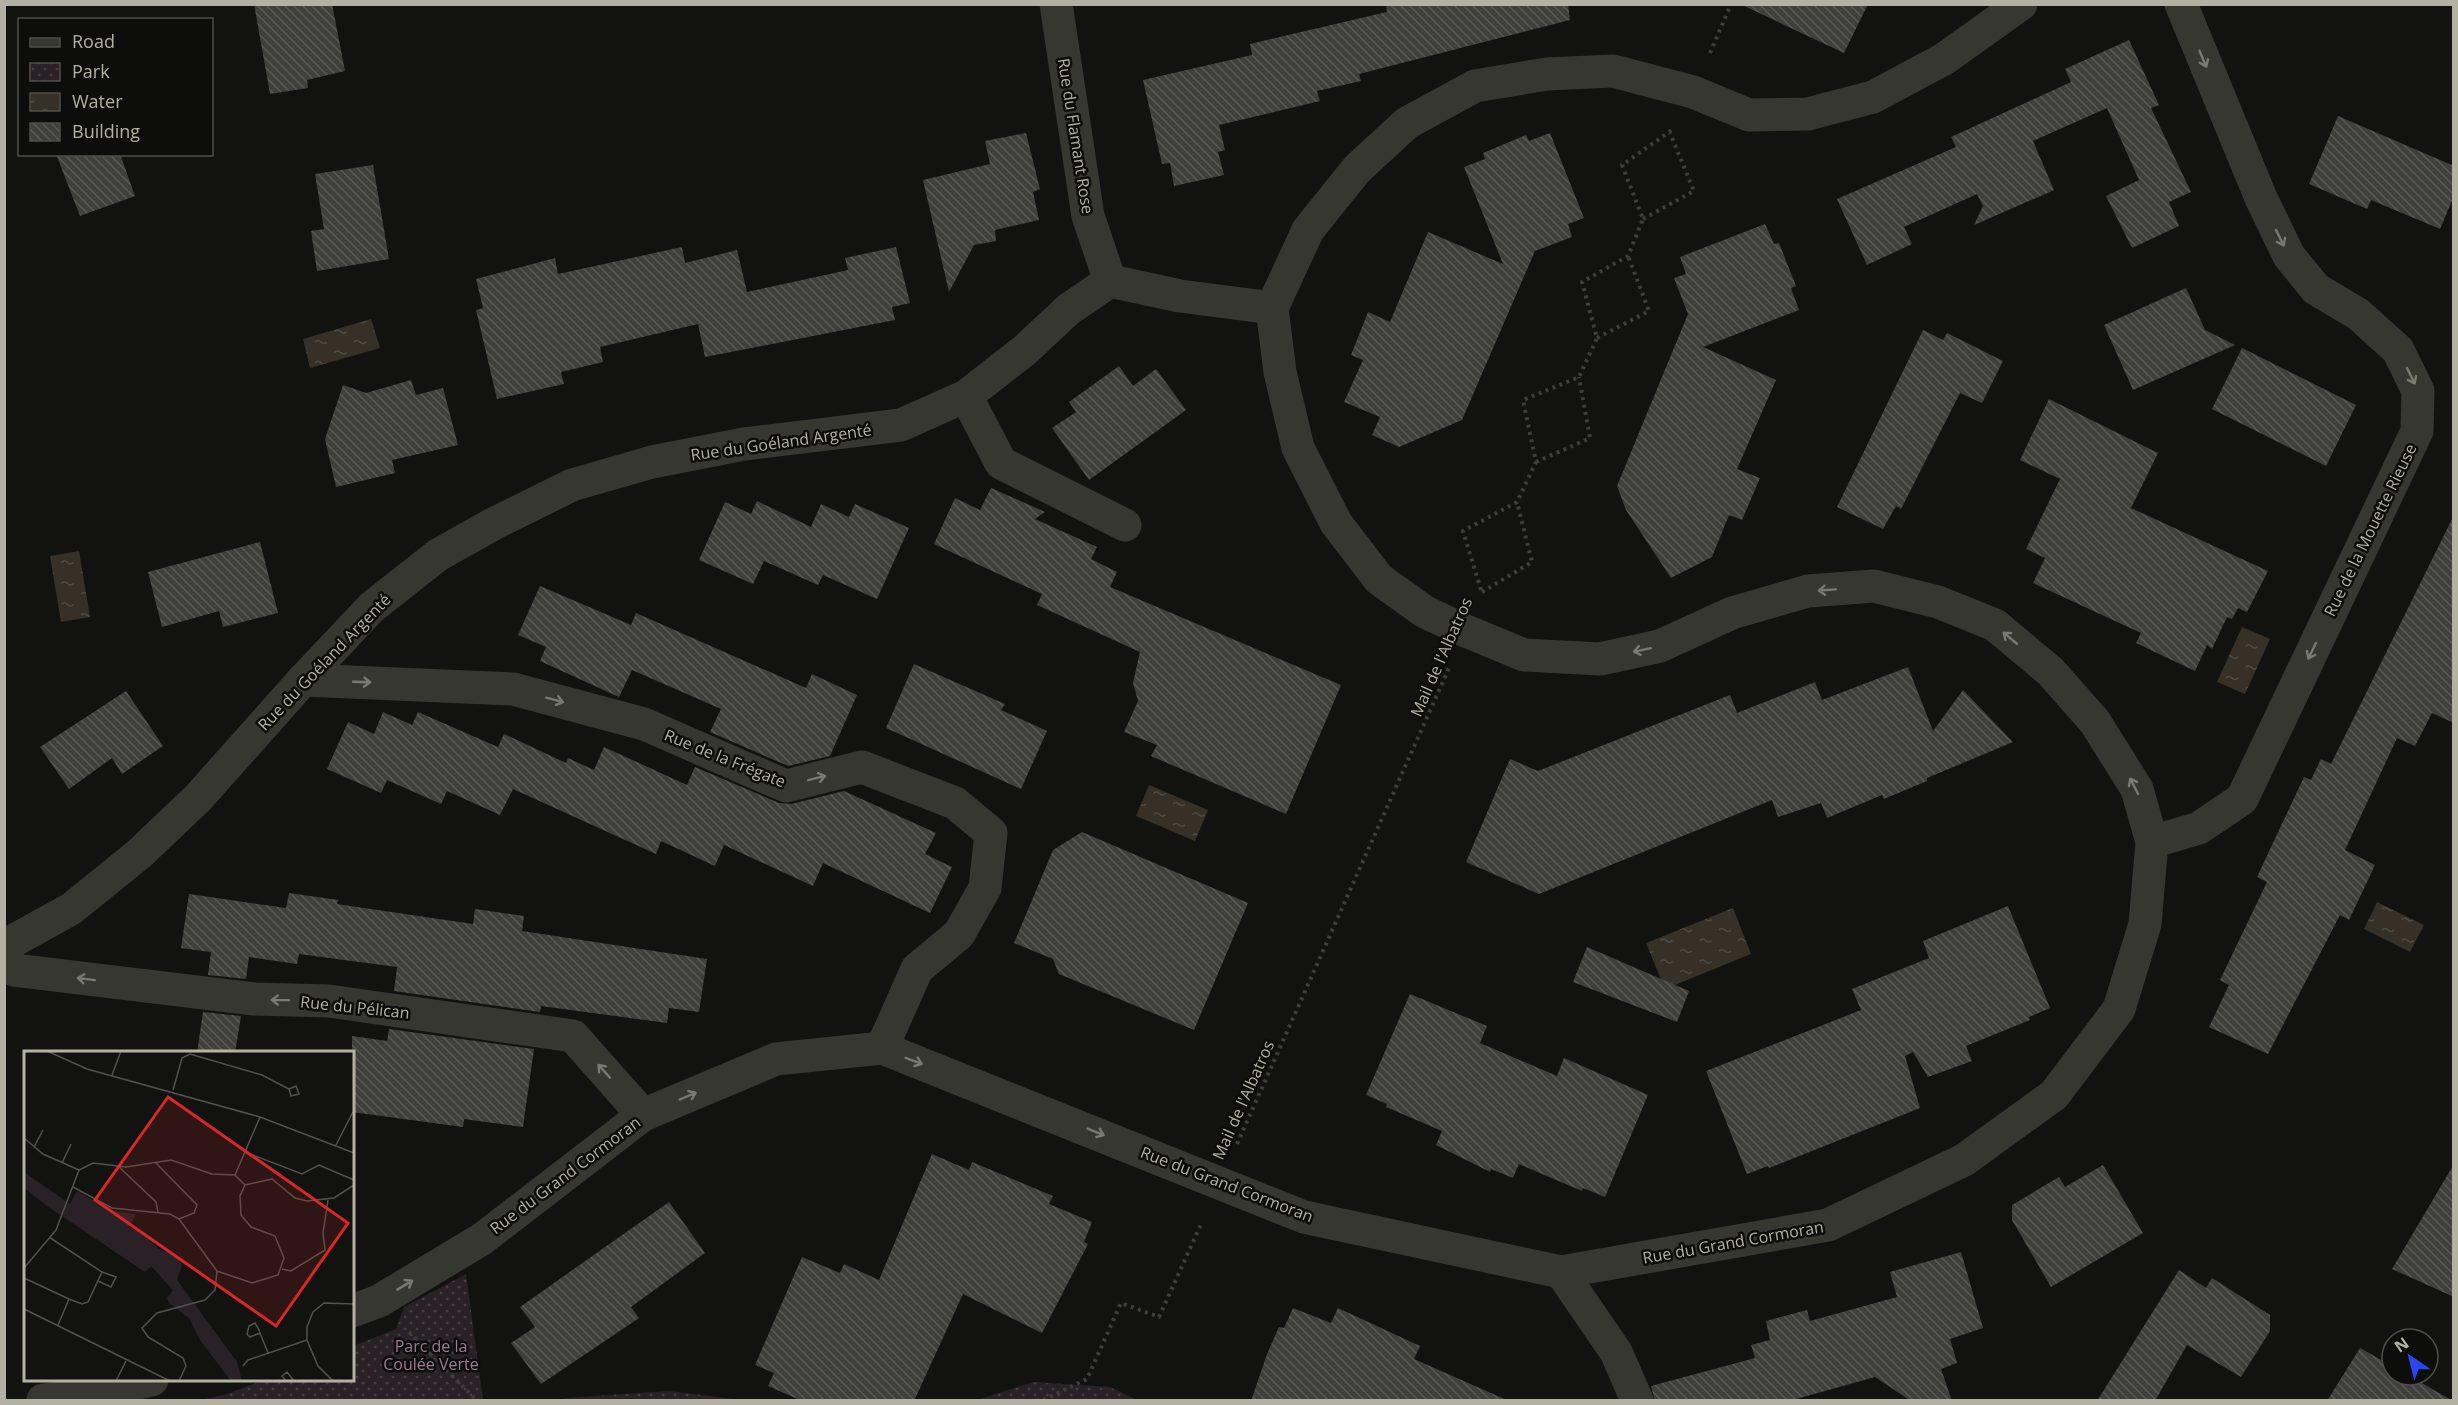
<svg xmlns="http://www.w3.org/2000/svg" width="2458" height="1405" font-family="'Open Sans',sans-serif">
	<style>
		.park { fill: url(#park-dots) }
		.water { fill: url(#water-ripples) }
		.building { fill: url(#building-back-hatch) }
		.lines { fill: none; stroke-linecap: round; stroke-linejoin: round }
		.path { stroke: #3e3e38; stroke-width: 4; stroke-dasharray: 3 4.5; stroke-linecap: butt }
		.minor { stroke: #373732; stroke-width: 33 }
		.oneway { stroke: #7b7a70 }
		.labels { text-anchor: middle; stroke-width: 5; stroke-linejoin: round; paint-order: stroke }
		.street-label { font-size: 16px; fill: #b3b1a2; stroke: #0d0d0c }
		.park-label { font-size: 16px; fill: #9e7995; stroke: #0d0d0c }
		.inset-road { fill: none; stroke: #52524b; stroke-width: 1.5 }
		.view { fill: #d62828; fill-opacity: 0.15; stroke: #d62828; stroke-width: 3 }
		.inset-edge { fill: none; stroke: #b3b1a2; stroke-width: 3 }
	</style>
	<defs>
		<pattern id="park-dots" width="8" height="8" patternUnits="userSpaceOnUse" patternTransform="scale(1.5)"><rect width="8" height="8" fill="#2a2127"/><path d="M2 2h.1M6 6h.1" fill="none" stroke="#463f43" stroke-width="1.8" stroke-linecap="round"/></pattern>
		<pattern id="water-ripples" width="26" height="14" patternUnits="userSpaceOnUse" patternTransform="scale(1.5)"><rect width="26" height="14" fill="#363027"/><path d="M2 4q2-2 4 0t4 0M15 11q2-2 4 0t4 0" fill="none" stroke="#514c43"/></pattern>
		<pattern id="building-back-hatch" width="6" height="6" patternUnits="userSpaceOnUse" patternTransform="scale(1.5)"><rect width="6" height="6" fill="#3f3f3b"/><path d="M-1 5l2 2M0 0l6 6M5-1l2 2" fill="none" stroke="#585854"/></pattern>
	</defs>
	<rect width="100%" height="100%" fill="#121211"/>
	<!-- park -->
	<g class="park">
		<polygon points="466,1274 483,1400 199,1400 224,1395 265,1380 352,1380 353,1346 396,1329 404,1307"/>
		<polygon points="1033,1382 1110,1387 1137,1400 977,1400"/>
		<polygon points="669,1391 742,1400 560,1400 566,1398"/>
	</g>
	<!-- water -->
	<g class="water">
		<polygon points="371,319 380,348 310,368 303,339"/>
		<polygon points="79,551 90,617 61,622 50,556"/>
		<polygon points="2242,627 2270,639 2245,694 2217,682"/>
		<polygon points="1149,785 1208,810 1195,841 1136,816"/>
		<polygon points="2377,902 2424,925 2410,952 2364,929"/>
		<polygon points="1733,908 1751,954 1665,989 1646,943"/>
	</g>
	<!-- building -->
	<g class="building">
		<polygon points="254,4 332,4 345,71 307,80 308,88 270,94"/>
		<polygon points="1386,4 1568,4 1570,20 1359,74 1361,81 1317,91 1320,101 1219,125 1225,150 1218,152 1224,175 1174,186 1170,163 1162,164 1143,80 1252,55 1250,44 1387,12"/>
		<polygon points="1740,4 1868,4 1844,53"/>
		<polygon points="2129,40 2159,105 2151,108 2191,192 2169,202 2179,226 2132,248 2106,196 2139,180 2107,108 2033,141 2054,190 1974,225 1983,206 1977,194 1904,227 1912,244 1867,265 1837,199 1956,147 1951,137 2071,82 2065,69"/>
		<polygon points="2338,116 2454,166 2454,196 2440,229 2371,200 2367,209 2309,184"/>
		<polygon points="1026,133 1040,189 1033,192 1039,220 995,230 996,241 974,245 949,292 923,180 990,164 985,141"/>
		<polygon points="1550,133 1584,218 1568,224 1572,237 1535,251 1462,420 1399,447 1372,435 1380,417 1344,402 1363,360 1351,355 1368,312 1390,322 1428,232 1503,264 1464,167 1485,159 1483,153 1526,135 1529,141"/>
		<polygon points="56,154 120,154 135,196 80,216"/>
		<polygon points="373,165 389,259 317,271 311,231 324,229 315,174"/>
		<polygon points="1765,224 1774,244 1779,243 1796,286 1791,288 1799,310 1703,347 1776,380 1737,469 1760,478 1742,520 1729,515 1712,557 1671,578 1626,510 1617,486 1688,314 1674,278 1686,274 1680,257"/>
		<polygon points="682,247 685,263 737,250 747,292 848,270 845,258 896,247 910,303 892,307 895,320 705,357 698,324 600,347 603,362 561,372 564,384 497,399 476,310 483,308 476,279 555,258 558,274"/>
		<polygon points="2186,288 2205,330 2235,345 2133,390 2104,325"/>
		<polygon points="1923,330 1943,340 1947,333 2003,361 1982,403 1960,393 1901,509 1896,506 1883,529 1837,507"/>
		<polygon points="2242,348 2356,405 2326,466 2212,409"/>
		<polygon points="1119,366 1133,386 1156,369 1186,410 1089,480 1052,428 1076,412 1069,402"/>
		<polygon points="411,380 416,395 443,388 458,445 392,460 395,473 336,487 325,439 343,385 366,393"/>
		<polygon points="2049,399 2158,453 2131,508 2268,571 2247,612 2238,608 2232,619 2227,617 2212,649 2207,645 2195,671 2136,643 2141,633 2033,583 2045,558 2026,549 2060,479 2020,460"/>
		<polygon points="991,488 1045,512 1035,519 1097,547 1091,559 1117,572 1110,587 1341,685 1286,814 1151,756 1157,745 1124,732 1138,701 1133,683 1140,652 1037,605 1042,594 934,544 955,498 980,510"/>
		<polygon points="757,501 811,527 821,504 849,517 855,504 909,528 877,599 823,575 818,585 764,561 753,584 699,560 725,502 751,514"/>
		<polygon points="2454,515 2454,723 2432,713 2415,746 2397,738 2345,850 2375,865 2349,920 2340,915 2268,1054 2209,1027 2229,985 2220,980 2267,882 2257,877 2304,777 2311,780 2321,759 2331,764"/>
		<polygon points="260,542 278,613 223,627 219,611 162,627 148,572"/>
		<polygon points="540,586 631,625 636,613 806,688 812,674 857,695 830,756 788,766 710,732 721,709 632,670 619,697 540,661 546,647 518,635"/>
		<polygon points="914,664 1005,704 1001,710 1047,731 1021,789 886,728"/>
		<polygon points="1908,667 1933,731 1963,690 2013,742 1927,778 1927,781 1884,799 1882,795 1827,818 1821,803 1778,817 1772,800 1539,894 1466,862 1510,759 1538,771 1730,695 1737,713 1815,682 1822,700"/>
		<polygon points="126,691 163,746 122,774 112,758 69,789 40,747"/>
		<polygon points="383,712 412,725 418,712 498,747 504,734 566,763 568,758 594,770 604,747 687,785 695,767 779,803 791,804 844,791 936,833 925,854 952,867 930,913 823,863 813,886 724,845 715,866 661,841 656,854 513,789 500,815 447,791 441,804 387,780 381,793 327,769 348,722 374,734"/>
		<polygon points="1082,832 1248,903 1194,1030 1059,974 1053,959 1014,943 1053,850"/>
		<polygon points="289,893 338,900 337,904 473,924 475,909 524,916 522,931 707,959 699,1012 669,1008 667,1023 541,1006 540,1012 394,991 397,967 299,954 297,964 249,957 246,979 208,975 211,952 181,948 189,894 286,908"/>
		<polygon points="2008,906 2050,1008 2029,1017 2030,1020 1966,1046 1972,1061 1928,1077 1913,1052 1905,1056 1920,1108 1769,1168 1768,1166 1747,1174 1706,1071 1861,1010 1852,989 1929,958 1923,941"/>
		<polygon points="1587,947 1689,991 1677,1022 1573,982"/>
		<polygon points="1410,994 1487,1026 1480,1043 1557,1076 1564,1058 1648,1095 1605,1197 1583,1188 1582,1191 1519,1164 1513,1178 1491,1169 1490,1172 1436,1145 1442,1131 1386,1107 1387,1104 1366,1095"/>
		<polygon points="203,1012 241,1016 235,1053 197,1053"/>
		<polygon points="389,1029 534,1049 523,1127 464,1119 463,1127 352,1112 352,1036 387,1041"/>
		<polygon points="932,1154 969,1170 972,1162 1053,1196 1049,1204 1092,1222 1084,1242 1088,1244 1042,1333 963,1294 914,1401 802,1401 768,1386 774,1373 755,1365 802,1257 840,1273 844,1264 879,1280"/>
		<polygon points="2454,1164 2454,1297 2392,1269"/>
		<polygon points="2103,1165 2143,1233 2051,1287 2012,1220 2012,1205 2059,1177 2065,1187"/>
		<polygon points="669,1202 705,1253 631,1307 639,1318 541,1384 511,1343 535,1327 520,1307"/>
		<polygon points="1961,1252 1983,1328 1950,1339 1957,1363 1941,1369 1952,1401 1911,1401 1875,1377 1789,1401 1655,1401 1651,1386 1755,1358 1751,1345 1770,1340 1766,1321 1807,1310 1810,1321 1897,1297 1890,1272"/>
		<polygon points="2179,1270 2206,1288 2212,1278 2270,1315 2270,1331 2241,1377 2187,1345 2155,1401 2097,1401"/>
		<polygon points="1293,1308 1331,1323 1338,1308 1420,1346 1414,1359 1509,1401 1251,1401 1267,1354 1279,1327 1284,1328"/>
		<polygon points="2360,1348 2392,1366 2392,1375 2408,1375 2453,1401 2327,1401"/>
	</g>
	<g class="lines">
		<!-- path -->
		<g class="path">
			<polyline points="1710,53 1731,4"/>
			<polyline points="1643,219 1694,191 1670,133"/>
			<polyline points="1597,338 1649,311 1628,256"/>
			<polyline points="1536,462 1590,438 1579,377"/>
			<polyline points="1481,590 1463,531 1517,502 1536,462 1523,400 1579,377 1597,338 1582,282 1628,256 1643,219 1622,165 1672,130"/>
			<polyline points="1482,592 1532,562 1517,502"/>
			<polyline points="1237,1144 1449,668"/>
			<polyline points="409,1332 476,1400"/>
			<polyline points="1043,1400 1087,1379 1121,1303 1159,1317 1202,1222"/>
		</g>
		<!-- minor -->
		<g class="minor">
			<polyline points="1056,4 1088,216 1110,281 1180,296 1272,308"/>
			<polyline points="966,396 1001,463 1125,525"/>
			<polyline points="303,680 513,689 644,724 786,786 862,767 955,803 991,833 985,888 959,934 917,969 882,1048"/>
			<polyline points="2152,842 2199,828 2242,799 2417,431 2418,391 2398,350 2358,314 2316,289 2289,256 2261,198 2181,4"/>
			<polyline points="4,946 71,909 139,854 198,798 303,680 372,607 438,555 495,523 572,485 652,462 744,444 901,425 966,396 1025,350 1069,309 1110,281"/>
			<polyline points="4,954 14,970 254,999 329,1001 573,1036 643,1115"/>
			<polyline points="1561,1272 1616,1352 1637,1400"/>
			<polyline points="352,1311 379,1301 482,1239 643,1115 776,1059 882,1048 1304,1217 1561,1272 1828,1225 1964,1160 2054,1095 2119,1009 2145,924 2152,842 2137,789 2095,722 2051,672 1995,625 1938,602 1874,586 1808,591 1732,613 1660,646 1600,659 1524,655 1466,631 1425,612 1379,579 1336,523 1298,448 1280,372 1272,308 1308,230 1357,169 1407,123 1475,86 1547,74 1613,71 1693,92 1749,115 1808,114 1873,97 1944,59 2021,4"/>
			<polyline points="43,1400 99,1392 152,1380"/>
		</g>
	</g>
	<!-- one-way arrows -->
	<defs><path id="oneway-shaft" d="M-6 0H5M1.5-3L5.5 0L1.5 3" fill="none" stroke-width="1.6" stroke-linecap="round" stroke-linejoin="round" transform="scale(1.5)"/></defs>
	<g class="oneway">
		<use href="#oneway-shaft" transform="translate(2203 59) rotate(67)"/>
		<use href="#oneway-shaft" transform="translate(2280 238) rotate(64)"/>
		<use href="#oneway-shaft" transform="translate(2411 376) rotate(64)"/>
		<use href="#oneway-shaft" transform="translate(1827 590) rotate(176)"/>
		<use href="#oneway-shaft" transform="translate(2010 638) rotate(-140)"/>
		<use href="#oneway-shaft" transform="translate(1642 650) rotate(168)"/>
		<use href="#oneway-shaft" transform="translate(2312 651) rotate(116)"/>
		<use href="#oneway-shaft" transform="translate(362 682) rotate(2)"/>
		<use href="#oneway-shaft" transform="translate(555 700) rotate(15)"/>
		<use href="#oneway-shaft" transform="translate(817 778) rotate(-14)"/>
		<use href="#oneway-shaft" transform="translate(2134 786) rotate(-117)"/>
		<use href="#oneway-shaft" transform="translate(86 979) rotate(-173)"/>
		<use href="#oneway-shaft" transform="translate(280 1000) rotate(-179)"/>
		<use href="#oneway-shaft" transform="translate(914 1061) rotate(21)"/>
		<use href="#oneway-shaft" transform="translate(604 1071) rotate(-132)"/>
		<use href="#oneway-shaft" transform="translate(688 1096) rotate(-23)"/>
		<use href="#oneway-shaft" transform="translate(1096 1132) rotate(22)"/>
		<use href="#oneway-shaft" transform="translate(405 1285) rotate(-31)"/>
	</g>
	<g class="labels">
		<!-- street labels -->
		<g class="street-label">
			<text transform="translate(1076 136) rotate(81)" y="6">Rue du Flamant Rose</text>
			<text transform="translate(781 442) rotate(-8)" y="6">Rue du Goéland Argenté</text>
			<text transform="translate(2370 530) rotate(-64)" y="6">Rue de la Mouette Rieuse</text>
			<text transform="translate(1441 657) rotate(-66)" y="6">Mail de l'Albatros</text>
			<text transform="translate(324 662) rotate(-46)" y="6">Rue du Goéland Argenté</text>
			<text transform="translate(725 758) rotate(22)" y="6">Rue de la Frégate</text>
			<text transform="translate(355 1007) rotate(6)" y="6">Rue du Pélican</text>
			<text transform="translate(1243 1100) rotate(-66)" y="6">Mail de l'Albatros</text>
			<text transform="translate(565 1175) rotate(-37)" y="6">Rue du Grand Cormoran</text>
			<text transform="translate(1227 1184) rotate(21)" y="6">Rue du Grand Cormoran</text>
			<text transform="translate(1733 1242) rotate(-10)" y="6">Rue du Grand Cormoran</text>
		</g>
		<!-- park labels -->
		<g class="park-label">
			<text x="431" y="1352">Parc de la<tspan x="431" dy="18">Coulée Verte</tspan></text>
		</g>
	</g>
	<!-- overview -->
	<g transform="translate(24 1051)">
		<rect width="330" height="330" fill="#121211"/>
		<path d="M0 121 46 153 53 140 88 160 112 163 106 176 121 182 134 198 154 205 158 214 153 229 213 311 218 330H207L176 289 165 267 145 252 143 247 149 239 127 215 121 221 23 155 0 137Z" fill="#2a2127"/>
		<path class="inset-road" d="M23 0 63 18 236 66 330 102M88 24 97 0M149 39 158 7 166 3 238 24 265 38 267 45 275 43 272 35 265 38M0 87 19 103 55 119M312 94 330 59M10 96 19 79M221 101 278 123 295 114 330 129M131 111 173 154 170 162 155 168M38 112 47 93M95 116 132 151 134 161M55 119 69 112 102 116 147 109 188 123 211 124M221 134 211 124 236 66M49 136 88 157 146 163 155 168 193 220 228 232 254 224 260 207 251 185 227 176 217 164 216 145 221 134 248 128 271 147 283 150 310 147 330 134M0 217 32 179 55 119M258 218 267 220 301 199 299 182 304 149M0 227 45 248 58 253 64 251 78 221 25 186M74 230 87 236 92 226 78 221M0 258 146 330M34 274 45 248M236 282 226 286 223 283 225 275 231 272 234 277 244 302M219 315 224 309 283 289M92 330 102 310M155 330 162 315 159 307 124 286 118 277 133 262 181 249 191 239 193 220M262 330 258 325 263 321 270 330M309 330 294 315 283 289V276L289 261 300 252 330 253"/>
		<path class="view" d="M144 46 324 172 252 275 71 149Z"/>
		<rect width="330" height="330" class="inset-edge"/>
	</g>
	<!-- border -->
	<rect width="2458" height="1405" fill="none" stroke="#b3b1a2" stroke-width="12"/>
	<!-- legend -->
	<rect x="18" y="18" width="195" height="138" fill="#0d0d0c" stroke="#4f4f48" stroke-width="1.5"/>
	<rect x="30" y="38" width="30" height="9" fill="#373732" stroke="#4f4f48" stroke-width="1.5"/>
	<text x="72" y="48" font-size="18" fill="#b3b1a2">Road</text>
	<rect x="30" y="63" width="30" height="18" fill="url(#park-dots)" stroke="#4f4f48" stroke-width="1.5"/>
	<text x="72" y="78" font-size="18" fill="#b3b1a2">Park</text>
	<rect x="30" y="93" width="30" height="18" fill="url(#water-ripples)" stroke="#4f4f48" stroke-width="1.5"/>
	<text x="72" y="108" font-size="18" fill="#b3b1a2">Water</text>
	<rect x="30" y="123" width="30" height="18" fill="url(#building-back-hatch)" stroke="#4f4f48" stroke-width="1.5"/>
	<text x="72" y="138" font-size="18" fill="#b3b1a2">Building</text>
	<!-- north arrow -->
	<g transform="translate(2410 1357) rotate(325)"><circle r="28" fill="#0d0d0c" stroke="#4f4f48" stroke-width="1.5"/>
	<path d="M0-4.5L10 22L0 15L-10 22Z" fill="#2a46f1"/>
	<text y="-9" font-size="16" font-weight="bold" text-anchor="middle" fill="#b3b1a2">N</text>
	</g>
</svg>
